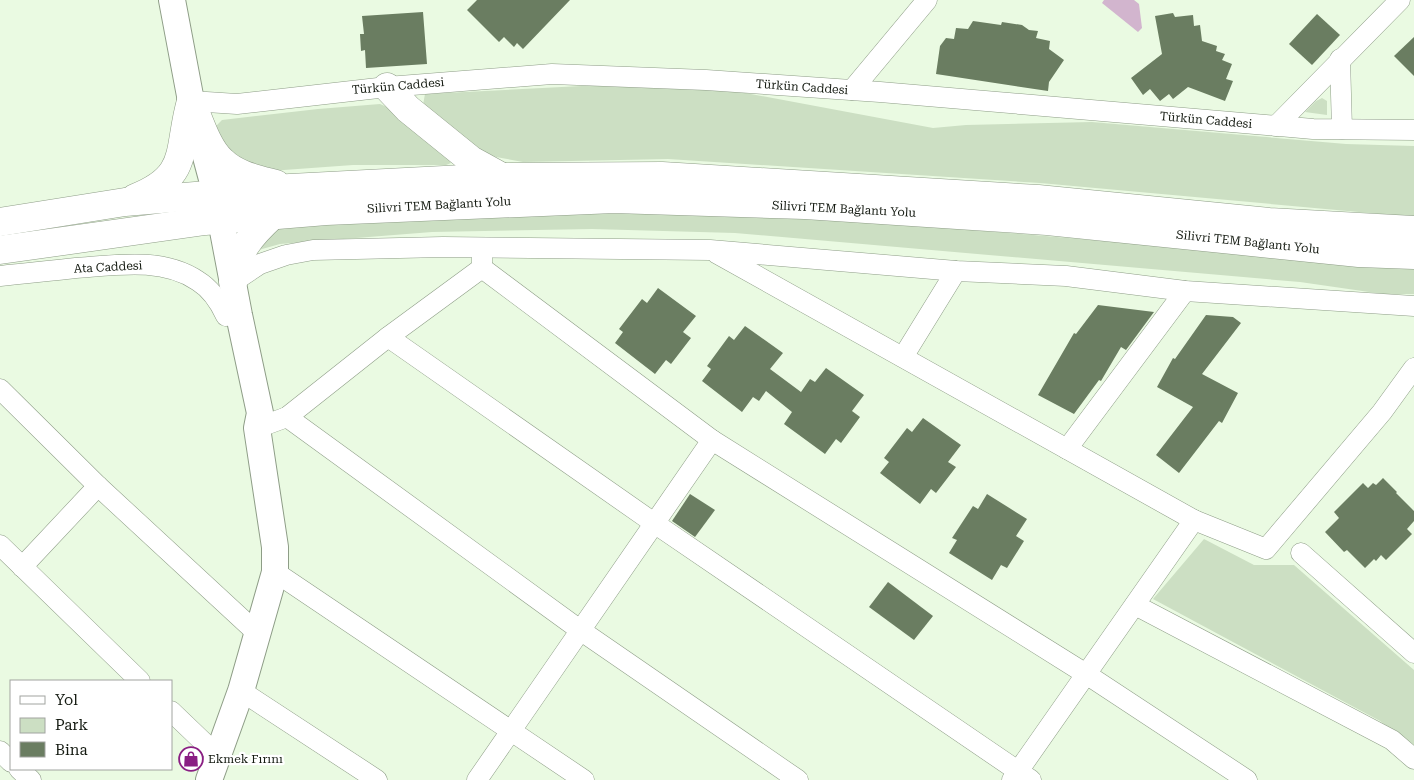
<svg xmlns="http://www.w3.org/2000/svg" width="1414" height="780" font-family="'Roboto Serif',serif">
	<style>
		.green { fill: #ccdfc3 }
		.water { fill: #d2b5ce }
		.building { fill: #6a7d61 }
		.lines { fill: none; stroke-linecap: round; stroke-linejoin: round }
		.minor-casing { stroke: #8e9d87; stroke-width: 21 }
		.major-casing { stroke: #8e9d87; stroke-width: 28 }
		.highway-casing { stroke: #8e9d87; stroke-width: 29 }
		.minor { stroke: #fff; stroke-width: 20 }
		.major { stroke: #fff; stroke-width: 26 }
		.highway { stroke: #fff; stroke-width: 28 }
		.labels { text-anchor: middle; stroke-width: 4.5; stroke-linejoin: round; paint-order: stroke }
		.street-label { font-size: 12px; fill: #151b12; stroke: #fff }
		.poi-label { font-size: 12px; fill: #151b12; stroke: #fff; text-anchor: start }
	</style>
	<rect width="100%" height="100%" fill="#eafae2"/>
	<!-- green -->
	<g class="green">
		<polygon points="640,83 719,88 933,128 966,125 1092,122 1346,144 1414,146 1414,217 1040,183 668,159 523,162 496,157 471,146 423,105 425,94"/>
		<polygon points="1322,98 1327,101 1327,115 1305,112 1316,101"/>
		<polygon points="380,104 401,113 443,150 451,163 446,165 353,165 270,171 226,156 212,130 222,120 318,109"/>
		<path d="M644 209C728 214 812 218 896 224 1069 237 1241 254 1414 267V294H1383L1300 282 735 233 592 229 432 232 280 244 248 253 274 228 369 220Z"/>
		<polygon points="1204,539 1254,565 1294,565 1414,670 1414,748 1380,721 1153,599"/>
	</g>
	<!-- water -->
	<polygon class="water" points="1104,0 1134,0 1139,4 1142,28 1138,32 1102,3"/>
	<!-- building -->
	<g class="building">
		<polygon points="477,0 570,0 523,49 517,43 514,47 504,37 499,42 467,10"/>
		<polygon points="423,12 427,64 366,68 365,50 361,51 360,34 364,34 362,16"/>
		<polygon points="1173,13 1175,17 1193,15 1194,26 1200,25 1202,41 1217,46 1216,51 1225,54 1222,60 1232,64 1226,79 1233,81 1225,101 1188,87 1173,99 1169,94 1160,101 1150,89 1143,95 1131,78 1162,54 1155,16"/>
		<polygon points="1317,14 1340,35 1312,65 1289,44"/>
		<polygon points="973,21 1001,25 1002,22 1022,25 1029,30 1038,31 1036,38 1050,41 1049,49 1064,60 1049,82 1048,91 936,74 940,46 946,38 954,39 956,28 968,29"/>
		<polygon points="1414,37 1414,76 1394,56"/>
		<polygon points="658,288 696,316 683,332 691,338 671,364 666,360 655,374 615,343 623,332 619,329 642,299 647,303"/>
		<polygon points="1098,305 1154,312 1126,350 1121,347 1101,381 1099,380 1074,414 1038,395 1074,333 1076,334"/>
		<polygon points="1206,315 1233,317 1241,323 1202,374 1238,393 1222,423 1219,421 1179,473 1156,455 1193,407 1157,387 1173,358 1175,359"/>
		<polygon points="745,326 783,353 770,369 801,392 810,379 815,382 826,368 864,395 852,411 860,417 841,443 836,439 825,454 784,424 792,412 766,391 759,401 753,397 742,412 702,381 711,369 707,366 729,336 734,340"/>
		<polygon points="923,418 961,445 948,462 956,467 936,493 931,489 920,504 880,473 889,462 884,458 907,428 912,432"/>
		<polygon points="1383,478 1397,492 1396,493 1414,511 1414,521 1407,529 1412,534 1386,560 1381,555 1376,561 1374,559 1365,568 1347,550 1344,552 1325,532 1339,518 1334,512 1363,483 1368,488 1373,483 1376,485"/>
		<polygon points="690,494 715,510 695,537 672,521"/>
		<polygon points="987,494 1027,519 1016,536 1024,541 1007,568 1001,565 992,580 949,553 957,540 952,538 973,506 978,509"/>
		<polygon points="888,582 933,616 914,640 869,607"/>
	</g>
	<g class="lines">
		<!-- minor casing -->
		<g class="minor-casing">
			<g id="minor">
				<polyline points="1340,59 1342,129"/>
				<polyline points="852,90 927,0"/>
				<polyline points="191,101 237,104 387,87 552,74 706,80 880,92 1313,129 1414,130"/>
				<polyline points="1276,126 1400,0"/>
				<polyline points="716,253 1194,520 1266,549 1382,412 1414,368"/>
				<polyline points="482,268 712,440 1086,674 1247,780"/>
				<path d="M0 276C25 273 51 271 76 268 116 265 163 257 198 281 211 289 220 303 226 316"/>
				<polyline points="233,282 260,264 286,255 313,250 443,247 710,250 956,271 1066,276 1185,291 1414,306"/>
				<polyline points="388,337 654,523 1031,780"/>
				<polyline points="903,357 956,271"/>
				<polyline points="0,389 98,486 258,634"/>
				<polyline points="287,417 580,630 798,780"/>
				<polyline points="257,428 287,417 388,337 482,268 482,255"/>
				<polyline points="1067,449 1185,291"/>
				<polyline points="0,545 140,681"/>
				<polyline points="1301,553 1414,653"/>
				<polyline points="22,567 98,486"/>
				<polyline points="275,572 584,780"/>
				<polyline points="1135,605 1392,740 1414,759"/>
				<polyline points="241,691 377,780"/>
				<polyline points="171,711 218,756"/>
				<polyline points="0,751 11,762"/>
				<polyline points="19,769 31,780"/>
				<polyline points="477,780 712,440"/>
				<polyline points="1012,780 1194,520"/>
			</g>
		</g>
		<!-- major casing -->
		<g class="major-casing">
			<polyline id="major" points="172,0 191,101 216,194 239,315 260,413 257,428 275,547 275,572 241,691 209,780"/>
		</g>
		<!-- highway casing -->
		<g class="highway-casing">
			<g id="highway">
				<polyline points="387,87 408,109 471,160 502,177"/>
				<path d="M191 101C199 119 207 148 222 161 236 175 257 179 276 184"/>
				<path d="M135 198C191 176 177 150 191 101"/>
				<polyline points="0,222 125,202 290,188 502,177 662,176 1038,199 1269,222 1414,230"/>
				<polyline points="0,250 205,221 326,211 614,199 805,205 1047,221 1359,253 1414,255"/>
				<path d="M233 282C236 252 251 235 273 215"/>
			</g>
		</g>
		<!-- minor -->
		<use href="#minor" class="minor"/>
		<!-- major -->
		<use href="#major" class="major"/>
		<!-- highway -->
		<use href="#highway" class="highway"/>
	</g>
	<!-- icons -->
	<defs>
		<g id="shop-ring" transform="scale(1.25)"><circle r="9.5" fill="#fff" stroke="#8a1e83" stroke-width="1.5"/><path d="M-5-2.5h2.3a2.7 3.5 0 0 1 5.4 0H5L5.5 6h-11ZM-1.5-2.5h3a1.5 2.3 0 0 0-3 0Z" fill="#8a1e83"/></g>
	</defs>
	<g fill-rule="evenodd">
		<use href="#shop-ring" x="191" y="759"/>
	</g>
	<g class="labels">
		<!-- street labels -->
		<g class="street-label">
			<text transform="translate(398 86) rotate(-5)" y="4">Türkün Caddesi</text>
			<text transform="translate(802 87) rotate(4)" y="4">Türkün Caddesi</text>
			<text transform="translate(1206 120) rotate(5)" y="4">Türkün Caddesi</text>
			<text transform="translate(439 205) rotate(-3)" y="4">Silivri TEM Bağlantı Yolu</text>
			<text transform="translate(844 209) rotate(3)" y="4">Silivri TEM Bağlantı Yolu</text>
			<text transform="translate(1248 242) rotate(6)" y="4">Silivri TEM Bağlantı Yolu</text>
			<text transform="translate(108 267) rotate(-3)" y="4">Ata Caddesi</text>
		</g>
		<!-- poi labels -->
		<g class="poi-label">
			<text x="208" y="763">Ekmek Fırını</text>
		</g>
	</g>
	<!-- legend -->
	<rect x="10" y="680" width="162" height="90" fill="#ffffff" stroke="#a1a4a0"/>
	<rect x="20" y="696" width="25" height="8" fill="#ffffff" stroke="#a1a4a0"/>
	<text x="55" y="705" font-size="15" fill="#151b12">Yol</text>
	<rect x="20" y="718" width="25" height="15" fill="#ccdfc3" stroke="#a1a4a0"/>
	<text x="55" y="730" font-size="15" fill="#151b12">Park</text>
	<rect x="20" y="742" width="25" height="15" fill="#6a7d61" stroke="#a1a4a0"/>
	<text x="55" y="755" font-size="15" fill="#151b12">Bina</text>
</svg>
